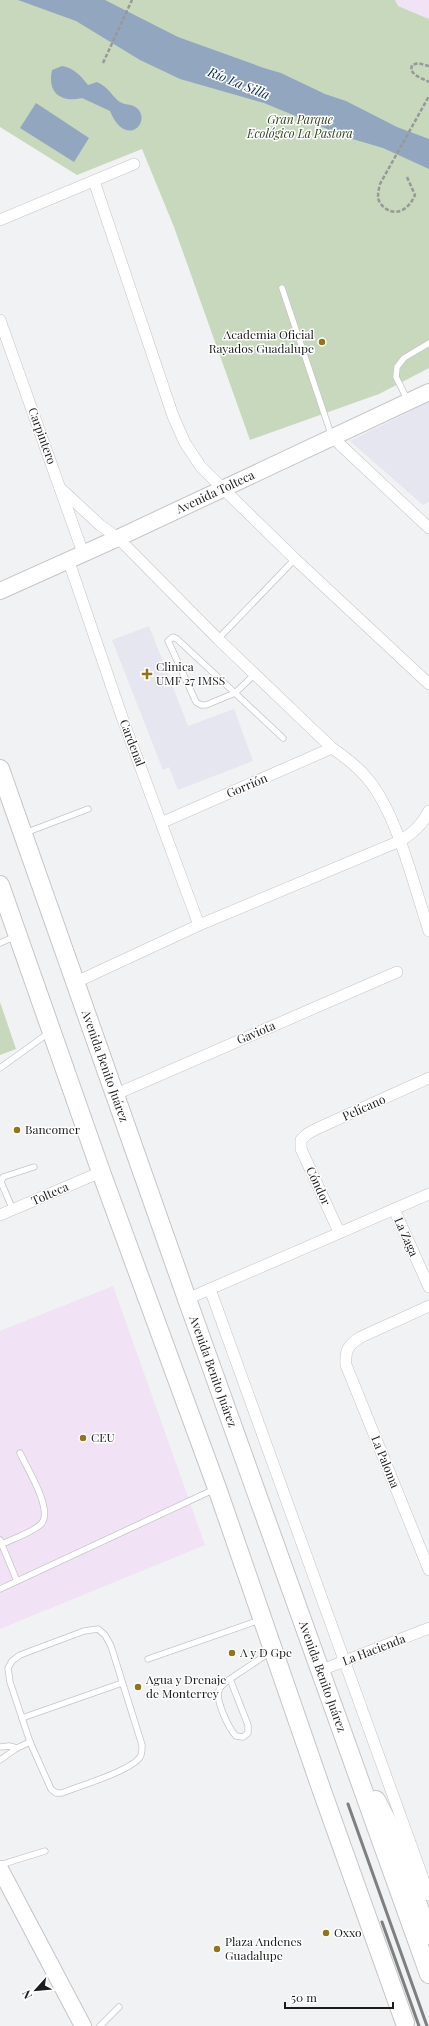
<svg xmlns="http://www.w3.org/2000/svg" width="429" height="2026" font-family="'Playfair Display',serif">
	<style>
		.built { fill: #e5e6ef }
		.education { fill: #f1e2f6 }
		.green { fill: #c7d8bc }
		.water { fill: #92a7bf }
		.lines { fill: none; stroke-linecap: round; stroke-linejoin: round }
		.lane-casing { stroke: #c5c5c7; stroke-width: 7 }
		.street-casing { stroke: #c5c5c7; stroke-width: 12 }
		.secondary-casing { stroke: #c5c5c7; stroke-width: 18 }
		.primary-casing { stroke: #c5c5c7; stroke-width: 20 }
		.path { stroke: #979898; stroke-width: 2.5; stroke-dasharray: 4 2; stroke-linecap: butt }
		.lane { stroke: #fff; stroke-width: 5.5 }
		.street { stroke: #fff; stroke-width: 11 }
		.secondary { stroke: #fff; stroke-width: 16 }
		.primary { stroke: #fff; stroke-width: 18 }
		.rail { stroke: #7e7f7f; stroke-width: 3 }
		.poi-dot { fill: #90751a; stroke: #fff; stroke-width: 1.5 }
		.labels { text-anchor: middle; stroke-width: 3; stroke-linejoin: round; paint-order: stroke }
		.park-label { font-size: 12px; font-style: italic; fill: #30481e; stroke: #fff }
		.poi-label { font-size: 12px; fill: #1c1c1c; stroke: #fff; text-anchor: start }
		.street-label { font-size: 12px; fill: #1c1c1c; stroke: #fff }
		.water-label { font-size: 13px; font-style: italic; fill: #0a2c4d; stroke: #fff }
	</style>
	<rect width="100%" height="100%" fill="#f1f2f3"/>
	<!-- built -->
	<g class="built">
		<polygon points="429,402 429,502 423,505 350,441"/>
		<polygon points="149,626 188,726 234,709 253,761 178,790 169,767 163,770 112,640"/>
	</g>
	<!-- education -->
	<g class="education">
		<polygon points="395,0 429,0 429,19 398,6"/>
		<polygon points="113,1286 205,1545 0,1629 0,1331"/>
	</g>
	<!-- green -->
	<g class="green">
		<polygon points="0,0 395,0 398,6 429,19 429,368 379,394 250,440 174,227 142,149 77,175 0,127"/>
		<polygon points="0,1002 16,1049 0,1055"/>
	</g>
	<!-- water -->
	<g class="water">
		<polygon points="18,0 105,0 178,37 264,68 281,73 325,94 346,101 397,127 429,139 429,169 383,148 349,138 264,103 180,79 140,60 76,21"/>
		<path d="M62 66C74 68 81 76 88 85L97 82C109 87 114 99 120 102 127 106 132 103 138 109 151 124 125 148 110 111L82 98C61 103 47 93 52 70Z"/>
		<polygon points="36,103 89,138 74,162 20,128"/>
	</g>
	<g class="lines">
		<!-- lane casing -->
		<g class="lane-casing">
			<g id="lane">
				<polyline points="282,288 332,437"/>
				<polyline points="408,401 396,377 397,367 404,358 429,343"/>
				<polygon points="173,637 177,639 235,693 206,705 201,705 196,702 170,645 168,641"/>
				<polyline points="218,639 295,559"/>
				<polyline points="255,674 235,693 283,738"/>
				<polyline points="25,833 88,809"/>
				<polyline points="0,943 16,936"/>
				<polyline points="0,1068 50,1032"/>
				<polyline points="13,1210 1,1182 3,1177 34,1167"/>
				<polyline points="0,1540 17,1581"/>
				<path d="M2 1544C13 1539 33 1532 41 1524 54 1511 27 1468 20 1453"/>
				<polyline points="0,1589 215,1489"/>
				<path d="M98 1629 105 1635 111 1646 142 1745C142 1749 142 1755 140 1757 131 1771 79 1786 62 1793H56L51 1789 30 1742 10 1682 8 1668 12 1661 20 1655 84 1631Z"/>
				<polyline points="148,1659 260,1620"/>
				<path d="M230 1679 248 1725V1733L243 1737 236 1736C229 1729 215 1700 219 1690 221 1685 226 1682 230 1679L272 1651"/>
				<polyline points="22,1718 122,1683"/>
				<polyline points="0,1747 9,1746 17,1748"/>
				<polyline points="0,1760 17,1748 30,1742"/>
				<polyline points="0,1865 45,1851"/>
				<polyline points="100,2026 119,2007"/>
			</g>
		</g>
		<!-- street casing -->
		<g class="street-casing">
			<g id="street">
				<polyline points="94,181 173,416 185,443 201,467 295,559 429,684"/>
				<polyline points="0,220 134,164"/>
				<polyline points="0,320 83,553"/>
				<polyline points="332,437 429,528"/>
				<path d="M60 488 100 525 118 538 218 639 332 748C345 757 357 766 367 778 397 813 414 886 429 931"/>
				<polyline points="68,559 123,720 199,925"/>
				<polyline points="163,822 332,748"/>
				<path d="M74 983 199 925 400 841C413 833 422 825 429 811"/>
				<polyline points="114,1095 397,972"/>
				<polyline points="394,1209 429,1287"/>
				<polyline points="0,1215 101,1172"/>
				<polyline points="339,1232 301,1149 301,1140 307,1134 316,1129 429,1078"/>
				<polyline points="210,1289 429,1895"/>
				<polyline points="187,1299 429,1194"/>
				<path d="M429 1306 361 1337C348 1345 345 1350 346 1365L429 1570"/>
				<polyline points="319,1671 429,1628"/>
			</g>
		</g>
		<!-- secondary casing -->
		<g class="secondary-casing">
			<g id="secondary">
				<path id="s1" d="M0 591 118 538 429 392"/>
				<polyline points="0,1869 83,2026"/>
			</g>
		</g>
		<!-- primary casing -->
		<g class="primary-casing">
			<g id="primary">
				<path id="s2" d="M0 769 187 1299 429 1974"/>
				<polyline points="0,885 101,1172 217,1488 322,1791 405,2023"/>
				<polyline points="376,1800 389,1825 429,1935"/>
			</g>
		</g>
		<!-- path -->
		<g class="path">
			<polyline points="103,63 132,0"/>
			<polyline points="429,66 418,63 412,65 411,70 415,75 429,82"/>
			<path d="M407 177 415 195C410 207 398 218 385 208 382 206 378 201 378 197 378 193 379 188 380 184L429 96"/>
		</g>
		<!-- lane -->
		<use href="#lane" class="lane"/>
		<!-- street -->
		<use href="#street" class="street"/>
		<!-- secondary -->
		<use href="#secondary" class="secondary"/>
		<!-- primary -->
		<use href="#primary" class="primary"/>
		<!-- rail -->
		<g class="rail">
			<polyline points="348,1804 427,2026"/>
			<polyline points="382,1922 419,2026"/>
		</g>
	</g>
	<!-- markers -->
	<g class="poi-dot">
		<circle cx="322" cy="342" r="4"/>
		<path d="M145 668h4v4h4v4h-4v4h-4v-4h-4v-4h4z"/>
		<circle cx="17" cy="1130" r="4"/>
		<circle cx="83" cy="1438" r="4"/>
		<circle cx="232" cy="1653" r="4"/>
		<circle cx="138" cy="1687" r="4"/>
		<circle cx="326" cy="1933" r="4"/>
		<circle cx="217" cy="1949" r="4"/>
	</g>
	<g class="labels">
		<!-- park labels -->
		<g class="park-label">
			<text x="300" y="124">Gran Parque<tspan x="300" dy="14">Ecológico La Pastora</tspan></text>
		</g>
		<!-- poi labels -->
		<g class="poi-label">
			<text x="314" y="339" text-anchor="end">Academia Oficial<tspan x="314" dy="14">Rayados Guadalupe</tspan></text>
			<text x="156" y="671">Clinica<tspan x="156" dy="14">UMF 27 IMSS</tspan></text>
			<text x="25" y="1134">Bancomer</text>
			<text x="91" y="1442">CEU</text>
			<text x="240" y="1657">A y D Gpe</text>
			<text x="146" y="1684">Agua y Drenaje<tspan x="146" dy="14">de Monterrey</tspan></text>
			<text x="334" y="1937">Oxxo</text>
			<text x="225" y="1946">Plaza Andenes<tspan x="225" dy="14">Guadalupe</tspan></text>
		</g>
		<!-- street labels -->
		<g class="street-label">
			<text transform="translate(42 436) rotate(70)" y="4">Carpintero</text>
			<text dy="4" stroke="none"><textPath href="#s1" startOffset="237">Avenida Tolteca</textPath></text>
			<text transform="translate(132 743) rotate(69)" y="4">Cardenal</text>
			<text transform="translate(247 786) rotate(-23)" y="4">Gorrión</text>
			<text transform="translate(256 1033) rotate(-23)" y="4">Gaviota</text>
			<text dy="4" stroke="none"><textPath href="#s2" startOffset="315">Avenida Benito Juárez</textPath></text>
			<text transform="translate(364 1108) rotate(-24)" y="4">Pelícano</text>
			<text transform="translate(318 1186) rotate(65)" y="4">Cóndor</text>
			<text transform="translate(50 1194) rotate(-24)" y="4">Tolteca</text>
			<text transform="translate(406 1237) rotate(66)" y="4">La Zaga</text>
			<text dy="4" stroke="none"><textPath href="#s2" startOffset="639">Avenida Benito Juárez</textPath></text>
			<text transform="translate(385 1462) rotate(68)" y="4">La Paloma</text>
			<text transform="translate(374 1650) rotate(-21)" y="4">La Hacienda</text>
			<text dy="4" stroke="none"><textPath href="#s2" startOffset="963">Avenida Benito Juárez</textPath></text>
		</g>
		<!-- water labels -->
		<g class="water-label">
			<text transform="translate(239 83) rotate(22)" y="5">Río La Silla</text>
		</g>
	</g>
	<!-- north arrow -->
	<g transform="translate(36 1990) rotate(243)" stroke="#ffffff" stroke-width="3" paint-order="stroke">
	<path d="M0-3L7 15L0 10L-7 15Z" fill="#1c1c1c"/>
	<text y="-6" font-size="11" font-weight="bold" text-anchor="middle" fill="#1c1c1c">N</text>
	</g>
	<!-- scale -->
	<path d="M285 2002v6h108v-6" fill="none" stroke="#1c1c1c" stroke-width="2"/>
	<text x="291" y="2002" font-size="12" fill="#1c1c1c" stroke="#ffffff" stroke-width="3" paint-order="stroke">50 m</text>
</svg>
